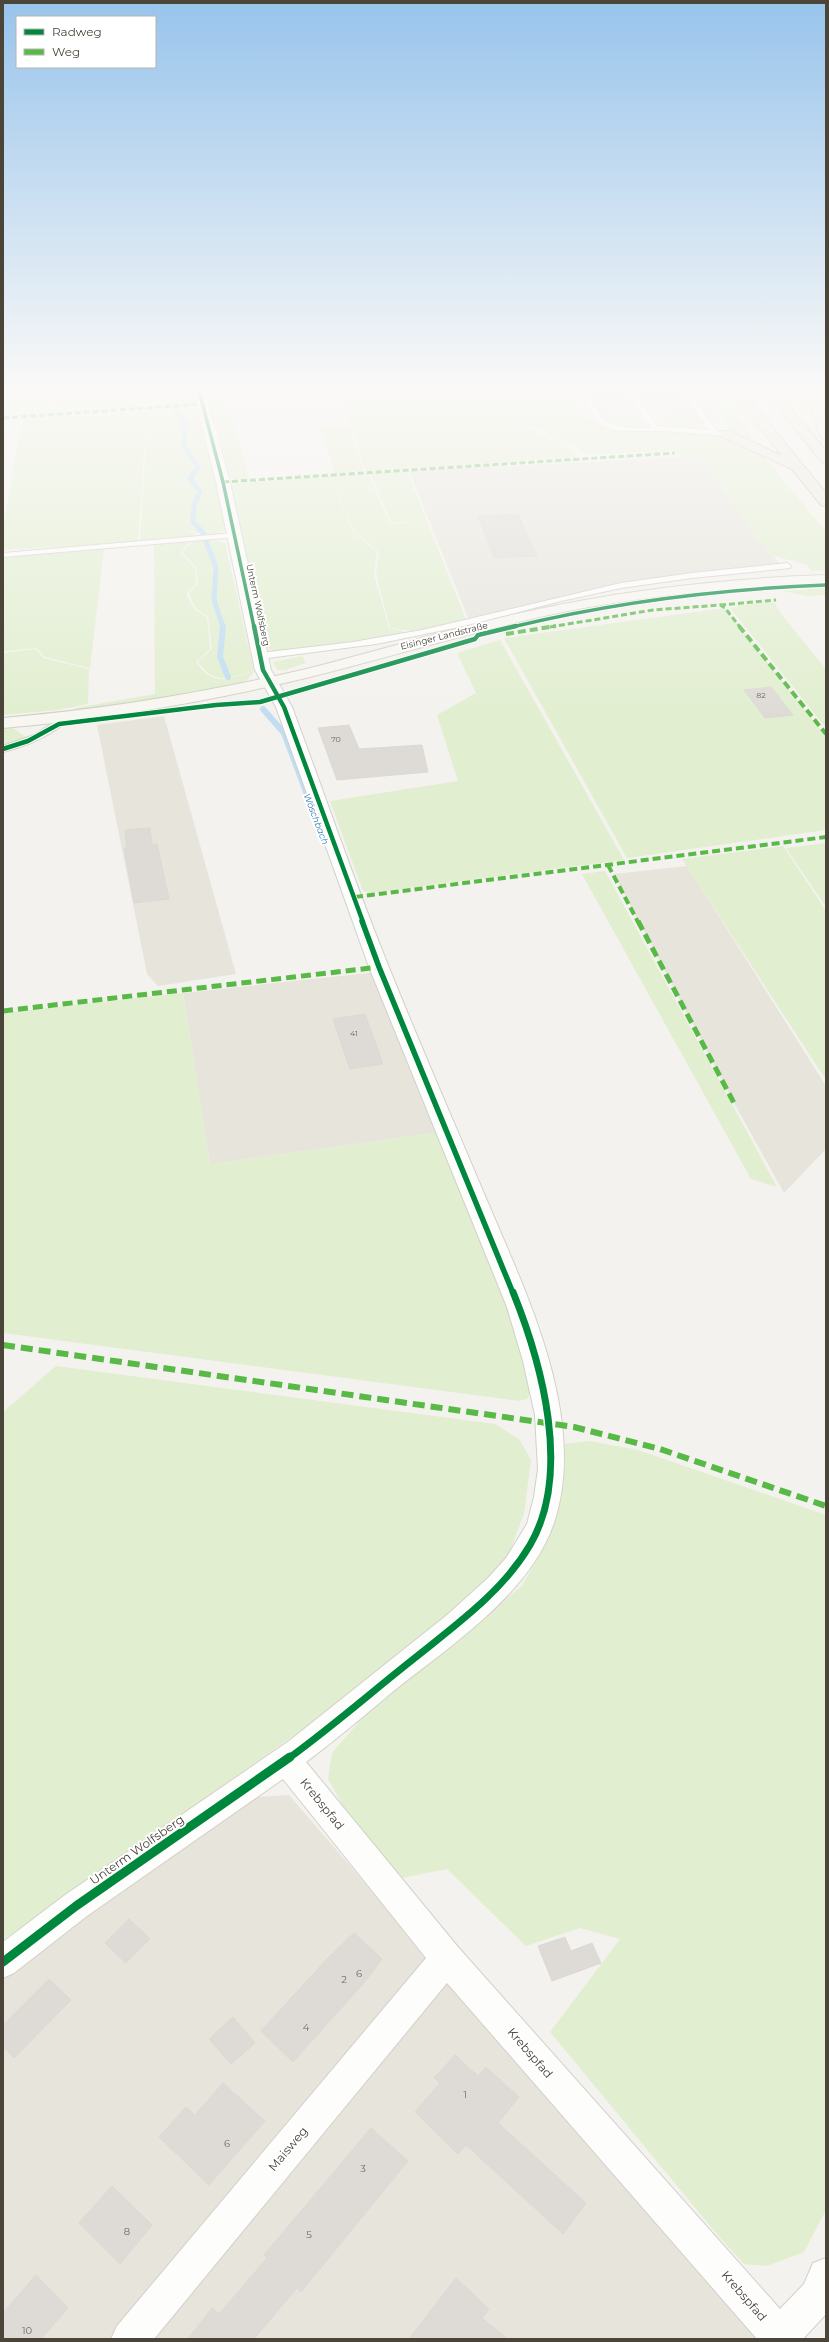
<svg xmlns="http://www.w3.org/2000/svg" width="829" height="2342" font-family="Montserrat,sans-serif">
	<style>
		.residential { fill: #e7e4dc }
		.green { fill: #e1eecf }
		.parking { fill: #e6e3df }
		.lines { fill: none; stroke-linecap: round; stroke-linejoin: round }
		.stream-far1 { stroke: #c0ddf1; stroke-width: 5 }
		.stream { stroke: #c0ddf1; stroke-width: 6 }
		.building { fill: #dedbd6; stroke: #dcd9d4 }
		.lane-casing { stroke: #d2d0cb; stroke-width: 2 }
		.street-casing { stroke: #d2d0cb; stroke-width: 2 }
		.secondary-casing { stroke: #d3cfc5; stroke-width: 2 }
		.highway-casing { stroke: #ccbfa9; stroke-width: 2 }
		.lane { fill: #fdfdfc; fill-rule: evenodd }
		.street { fill: #fdfdfc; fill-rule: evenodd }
		.secondary { fill: #f7f6f1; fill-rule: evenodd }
		.highway { fill: #ede8db; fill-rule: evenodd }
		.quiet-far3 { stroke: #58b947; stroke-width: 3; stroke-dasharray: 6 3; stroke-linecap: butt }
		.quiet-far2 { stroke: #58b947; stroke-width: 4; stroke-dasharray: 8 4; stroke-linecap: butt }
		.quiet-far1 { stroke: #58b947; stroke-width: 5; stroke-dasharray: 10 5; stroke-linecap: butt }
		.quiet { stroke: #58b947; stroke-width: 6; stroke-dasharray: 12 6; stroke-linecap: butt }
		.cycleway-far4-casing { stroke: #fff; stroke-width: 5 }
		.cycleway-far3-casing { stroke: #fff; stroke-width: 6 }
		.cycleway-far2-casing { stroke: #fff; stroke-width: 8 }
		.cycleway-far1-casing { stroke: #fff; stroke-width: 10 }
		.cycleway-casing { stroke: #fff; stroke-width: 12 }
		.cycleway-far4 { stroke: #00873e; stroke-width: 3.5 }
		.cycleway-far3 { stroke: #00873e; stroke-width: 4.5 }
		.cycleway-far2 { stroke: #00873e; stroke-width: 5.5 }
		.cycleway-far1 { stroke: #00873e; stroke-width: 7 }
		.cycleway { stroke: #00873e; stroke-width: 9 }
		.labels { text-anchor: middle; stroke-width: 4; stroke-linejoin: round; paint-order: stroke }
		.number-label { font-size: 8px; fill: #706a61 }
		.far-street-label { font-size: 9px; fill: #4b4439; stroke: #fff }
		.far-water-label { font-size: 9px; font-style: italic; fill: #2e7ab2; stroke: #fff }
		.near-number-label { font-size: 10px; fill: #706a61 }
		.near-street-label { font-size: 12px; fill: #4b4439; stroke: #fff }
	</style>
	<rect width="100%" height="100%" fill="#f4f2ee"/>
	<!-- residential -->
	<g class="residential">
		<polygon points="699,456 770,555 773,556 780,564 694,572 616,584 469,620 409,471"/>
		<polygon points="164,716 236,974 158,986 147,974 97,725"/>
		<polygon points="687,866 826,1086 826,1149 784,1193 734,1103 614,874"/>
		<polygon points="378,972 441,1132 210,1164 183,993"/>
		<polygon points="289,1795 758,2339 3,2339 3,1980 48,1944 253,1797"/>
	</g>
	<!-- green -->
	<g class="green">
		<polygon points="3,391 57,391 52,416 147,409 138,542 3,550 3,529 23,414 3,415"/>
		<polygon points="59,391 175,391 170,404 53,414"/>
		<polygon points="178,391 196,391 195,402 175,402"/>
		<polygon points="210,391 226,391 249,479 229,479"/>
		<polygon points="339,391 571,391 585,417 589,417 592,421 608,429 625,432 694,432 722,436 762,454 826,532 826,571 812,571 807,565 770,555 699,456 681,457 680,453 672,451 586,455 577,447 557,439 539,427 513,429 515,431 536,430 540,434 570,447 577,457 366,471"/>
		<polygon points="703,391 717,391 753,438 737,434 724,427 728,426"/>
		<polygon points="789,391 805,391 811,409 805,410"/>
		<polygon points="625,406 627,409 636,409 645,424 644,427 618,425 606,419 606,417"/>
		<path d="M181 407 197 408 203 420 225 530C213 538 198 534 185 529L198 536 140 541 148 409Z"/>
		<path d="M650 409 698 423 700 428C680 430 662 426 650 409Z"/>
		<polygon points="349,427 364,471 335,473 320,428"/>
		<polygon points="407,471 427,521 391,523 371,473"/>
		<polygon points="368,474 390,524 427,521 466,620 412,631 390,628 376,574 379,552 354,532 331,476"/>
		<polygon points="330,476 353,532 377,552 374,575 389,628 406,632 314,648 273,652 266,647 231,486 240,483"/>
		<path d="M209 539 225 543 254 671C229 677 215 686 198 662L212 649 208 616 196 609 189 593 198 583 196 567 182 552 193 541Z"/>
		<path d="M190 541 180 553 195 568 196 583 186 594 195 610 207 617 210 649 196 662C213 688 230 678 255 671L246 681 174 697 76 712 75 708 155 694 154 544Z"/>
		<polygon points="104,549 90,668 45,657 37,648 3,651 3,558"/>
		<polygon points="826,588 826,595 808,596 782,591"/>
		<polygon points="774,602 782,615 826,669 826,728 731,609 739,605"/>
		<polygon points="725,608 826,737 826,830 627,858 504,638"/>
		<polygon points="500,640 624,860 370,893 363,891 330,801 458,781 437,715 476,693 457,653"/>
		<polygon points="36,649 43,658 89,669 88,704 57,710 3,715 3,653"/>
		<polygon points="302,656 306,663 285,670 277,670 273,662"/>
		<polygon points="13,728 26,737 25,740 3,748 3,729"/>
		<polygon points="826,843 826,907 786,848"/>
		<polygon points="783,846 826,911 826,1080 682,859"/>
		<polygon points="605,871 777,1187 751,1179 582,874"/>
		<polygon points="183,993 210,1164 441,1132 512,1313 531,1392 527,1399 519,1401 3,1333 3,1013"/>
		<polygon points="56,1366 495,1424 519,1439 531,1460 524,1514 506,1561 377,1677 3,1940 3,1412"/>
		<polygon points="589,1441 638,1450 826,1515 826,2210 804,2252 767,2266 744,2264 721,2239 550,2032 620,1939 580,1928 526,1946 447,1869 402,1878 346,1811 328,1779 332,1753 370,1709 522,1586 542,1550 557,1497 563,1444"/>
	</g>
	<!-- parking -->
	<polygon class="parking" points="588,391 699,391 721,422 698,423 632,402 607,417 603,417"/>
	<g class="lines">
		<!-- stream-far1 -->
		<g class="stream-far1">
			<polyline points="173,403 177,391"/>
			<polyline points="173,407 186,425 183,445 198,467 190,479 200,492 194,505 193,522 204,534"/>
			<polyline points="205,539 216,567 214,600 223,627"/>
		</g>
		<!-- stream -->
		<g class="stream">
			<polyline points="223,626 220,657 228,677"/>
			<polyline points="263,709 284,733 317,821"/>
		</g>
	</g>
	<!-- building -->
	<g class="building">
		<polygon points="518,514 537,556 494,558 478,516"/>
		<polygon points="771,687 793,715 765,718 744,690"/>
		<polygon points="349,725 359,749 422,745 428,772 337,780 318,728"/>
		<polygon points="150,828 152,845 157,844 169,899 134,903 124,848 127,848 125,830"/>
		<polygon points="365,1014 383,1064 350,1069 333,1019"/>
		<polygon points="129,1919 150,1939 126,1963 105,1943"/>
		<polygon points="354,1933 382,1959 363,1984 293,2062 261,2031 328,1958"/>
		<polygon points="565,1937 571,1951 592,1943 601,1963 552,1981 538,1946"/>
		<polygon points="49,1979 71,2000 14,2058 3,2047 3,2025"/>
		<polygon points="233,2017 255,2043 231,2064 209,2039"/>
		<polygon points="455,2055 478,2076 486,2067 519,2097 498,2123 586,2203 563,2234 466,2145 458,2154 415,2112 440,2083 434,2078"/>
		<polygon points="223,2083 265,2121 209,2185 159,2137 186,2107 195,2115"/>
		<polygon points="371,2128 408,2161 301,2292 297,2288 254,2339 188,2339 212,2308 219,2314 267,2258 264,2255"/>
		<polygon points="112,2186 152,2225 120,2264 79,2223"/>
		<polygon points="36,2275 68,2308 41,2339 3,2339 3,2313"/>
		<polygon points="456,2278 489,2309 482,2318 508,2339 409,2339"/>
	</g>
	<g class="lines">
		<!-- lane casing -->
		<g class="lane-casing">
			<g id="lane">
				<polygon points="578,391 585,391 605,421 621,427 651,428 627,391 634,391 657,426 709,430 681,391 688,391 717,431 730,434 726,436 664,431 617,431 599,425"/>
				<polygon points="234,533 237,533 237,537 3,557 3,553"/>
				<polygon points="787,563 791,566 790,568 692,578 621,588 561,601 464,626 376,644 260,659 255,656 260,653 353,642 422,630 621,583 692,573"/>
				<path d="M67 714 70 715V719C50 736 28 746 3 752V746L34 735Z"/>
			</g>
		</g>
		<!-- street casing -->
		<g class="street-casing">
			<path id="street" d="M193 391H205L230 482 271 670 292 707C325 795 355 884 390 970 419 1042 450 1113 480 1184 521 1283 590 1414 554 1523 530 1593 452 1645 396 1689 366 1714 337 1739 306 1762L458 1947 780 2309 804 2284 813 2263 826 2258V2314L803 2339H757L447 1983 154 2339H111L117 2326 426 1958 283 1779 87 1916 14 1973 3 1978V1942L65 1895 289 1741 447 1615 488 1578 506 1558 527 1524 534 1497 538 1469 535 1415 523 1361 507 1307 369 967 276 707 255 670 216 482Z"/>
		</g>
		<!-- secondary casing -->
		<g class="secondary-casing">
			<path id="secondary" d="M826 575V583C738 587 650 595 563 612 476 630 392 657 306 678 206 702 105 719 3 728V718C104 709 203 693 302 670 389 648 475 621 563 604 650 587 738 578 826 575Z"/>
		</g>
		<!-- highway casing -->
		<g class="highway-casing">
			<g id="highway">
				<polygon points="730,391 742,391 826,493 826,506 821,505 792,469 722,437 720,434 722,431 730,431 782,456"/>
				<polygon points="765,391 777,391 826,451 826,463 821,462"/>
				<polygon points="805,391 817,391 826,418 826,441 820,437"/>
			</g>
		</g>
		<!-- lane -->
		<use href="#lane" class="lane"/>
		<!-- street -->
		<use href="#street" class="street"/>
		<!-- secondary -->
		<use href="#secondary" class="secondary"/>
		<!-- highway -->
		<use href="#highway" class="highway"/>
		<!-- quiet-far3 -->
		<g class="quiet-far3">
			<polyline points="3,418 202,404"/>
			<polyline points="223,482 675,453"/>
			<polyline points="720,605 776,600"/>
			<polyline points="550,627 653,610 720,605 725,608 740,627"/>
		</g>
		<!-- quiet-far2 -->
		<g class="quiet-far2">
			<polyline points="739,626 826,734"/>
			<polyline points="506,634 556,626"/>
			<polyline points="608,865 638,922"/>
			<polyline points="355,897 826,837"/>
		</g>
		<!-- quiet-far1 -->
		<g class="quiet-far1">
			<polyline points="638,921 734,1103"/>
			<polyline points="3,1011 379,967"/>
		</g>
		<!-- quiet -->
		<polyline class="quiet" points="3,1345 574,1427 660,1449 826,1506"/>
		<!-- cycleway-far4 casing -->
		<g class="cycleway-far4-casing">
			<g id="cycleway-far4">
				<polyline points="199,391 223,482 254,627"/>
				<path d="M512 627C615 602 720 589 826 585"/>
			</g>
		</g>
		<!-- cycleway-far3 casing -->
		<g class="cycleway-far3-casing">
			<g id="cycleway-far3">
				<polyline points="254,626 263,670 284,707 363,922"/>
				<polyline points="3,749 28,741 59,724 216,705 260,702 475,639 478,635 516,626"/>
			</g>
		</g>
		<!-- cycleway-far2 casing -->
		<g class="cycleway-far2-casing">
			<polyline id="cycleway-far2" points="362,921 379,967 513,1293"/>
		</g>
		<!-- cycleway-far1 casing -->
		<g class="cycleway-far1-casing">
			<path id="cycleway-far1" d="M289 1758C333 1726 374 1690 416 1657 457 1624 503 1591 530 1545 572 1473 542 1364 513 1292"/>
		</g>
		<!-- cycleway casing -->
		<g class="cycleway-casing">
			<polyline id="cycleway" points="3,1962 76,1906 290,1757"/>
		</g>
		<!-- cycleway-far4 -->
		<use href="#cycleway-far4" class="cycleway-far4"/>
		<!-- cycleway-far3 -->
		<use href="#cycleway-far3" class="cycleway-far3"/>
		<!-- cycleway-far2 -->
		<use href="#cycleway-far2" class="cycleway-far2"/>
		<!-- cycleway-far1 -->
		<use href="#cycleway-far1" class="cycleway-far1"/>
		<!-- cycleway -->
		<use href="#cycleway" class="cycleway"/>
	</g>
	<!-- sky -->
	<linearGradient id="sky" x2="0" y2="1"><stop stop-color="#98c4ec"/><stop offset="0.54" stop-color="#faf9f7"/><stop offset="1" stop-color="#faf9f7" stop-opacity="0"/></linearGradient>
	<rect width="829" height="719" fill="url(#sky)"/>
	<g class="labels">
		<!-- number labels -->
		<g class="number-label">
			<text x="761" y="698">82</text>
			<text x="336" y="742">70</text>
			<text x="354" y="1036">41</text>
		</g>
		<!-- far-street labels -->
		<g class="far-street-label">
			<text transform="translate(258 605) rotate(78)" y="3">Unterm Wolfsberg</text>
			<text transform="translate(444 636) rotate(-14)" y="3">Eisinger Landstraße</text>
		</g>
		<!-- far-water labels -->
		<g class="far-water-label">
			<text transform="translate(316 819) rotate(69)" y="3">Wöschbach</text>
		</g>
		<!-- near-number labels -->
		<g class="near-number-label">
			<text x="359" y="1977">6</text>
			<text x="344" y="1983">2</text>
			<text x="306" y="2031">4</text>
			<text x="465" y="2098">1</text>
			<text x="227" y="2147">6</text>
			<text x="363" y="2172">3</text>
			<text x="127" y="2235">8</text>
			<text x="309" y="2238">5</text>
			<text x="27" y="2334">10</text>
		</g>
		<!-- near-street labels -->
		<g class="near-street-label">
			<text transform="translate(322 1804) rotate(51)" y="4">Krebspfad</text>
			<text transform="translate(137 1850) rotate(-35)" y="4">Unterm Wolfsberg</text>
			<text transform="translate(530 2053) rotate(49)" y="4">Krebspfad</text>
			<text transform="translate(288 2149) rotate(-50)" y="4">Maisweg</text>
			<text transform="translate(744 2296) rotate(49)" y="4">Krebspfad</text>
		</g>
	</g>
	<!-- border -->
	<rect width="829" height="2342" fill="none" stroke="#4b4439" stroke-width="8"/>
	<!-- legend -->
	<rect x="16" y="16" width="140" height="52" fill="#ffffff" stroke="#b7b4b0"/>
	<rect x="24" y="29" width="20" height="6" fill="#00873e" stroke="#b7b4b0"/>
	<text x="52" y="36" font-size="12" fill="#4b4439">Radweg</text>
	<rect x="24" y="49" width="20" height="6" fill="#58b947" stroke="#b7b4b0"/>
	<text x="52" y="56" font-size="12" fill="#4b4439">Weg</text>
</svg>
